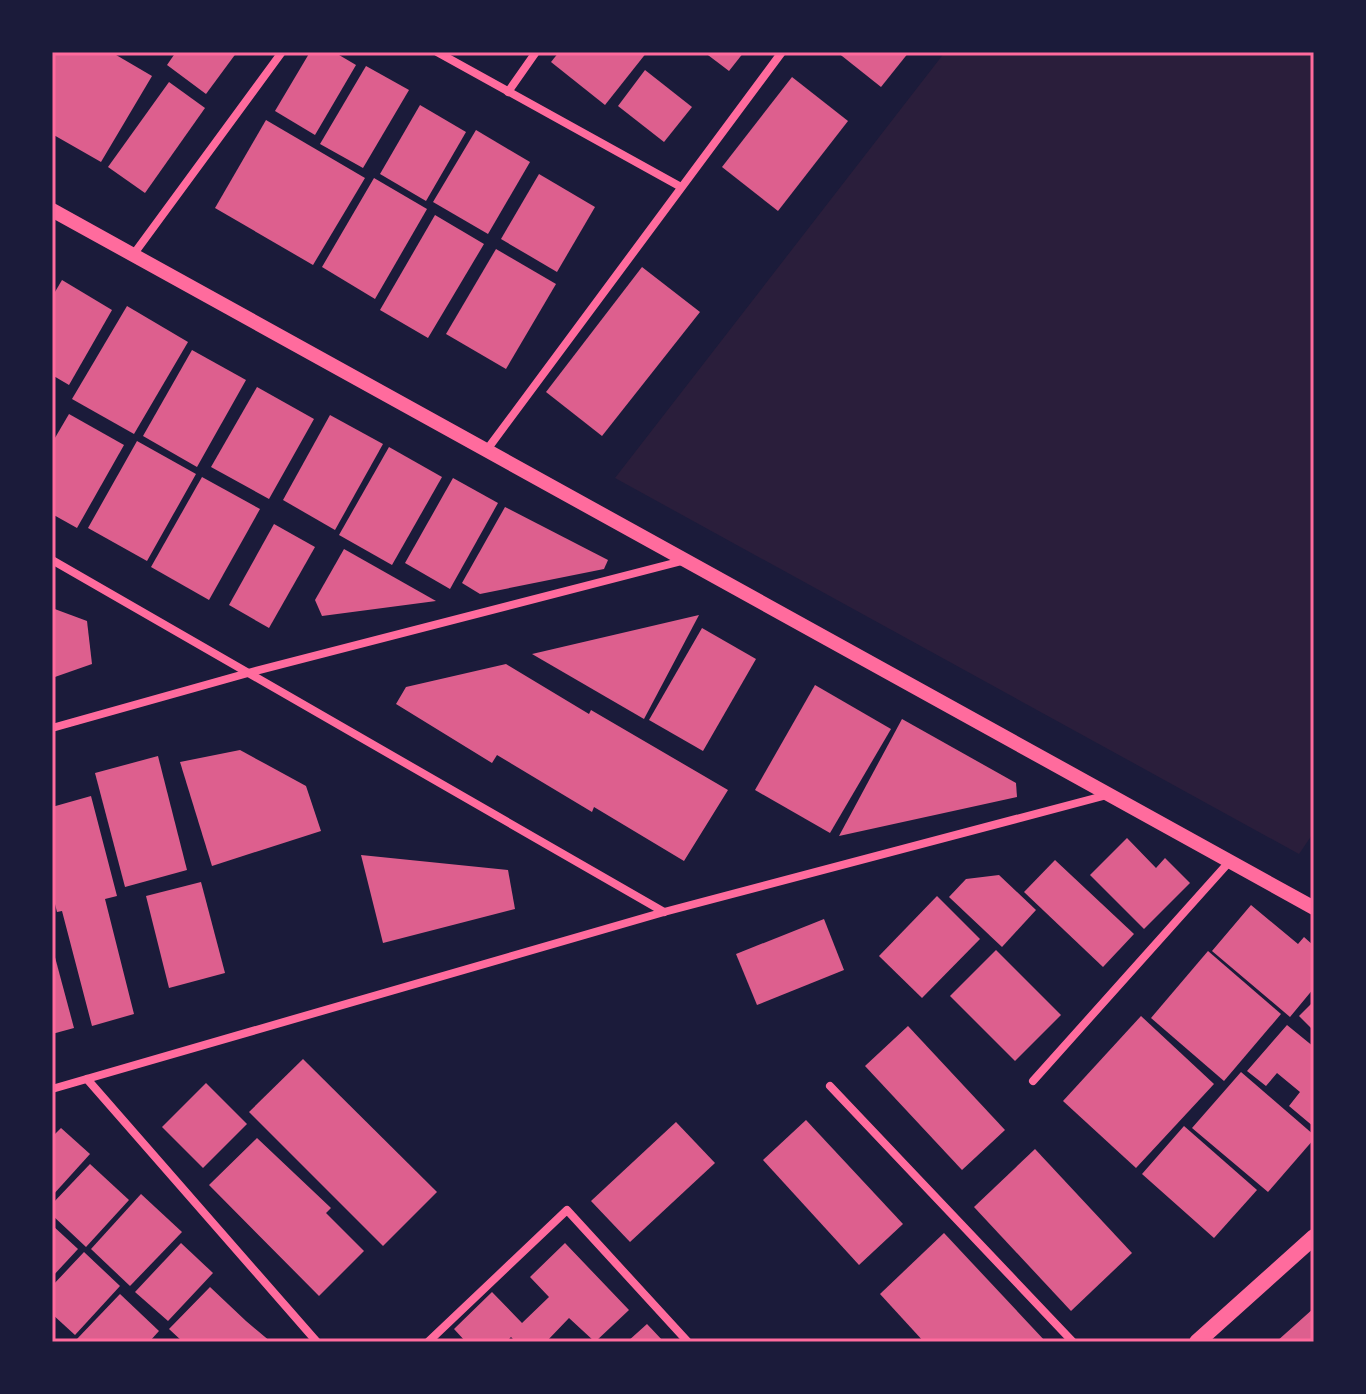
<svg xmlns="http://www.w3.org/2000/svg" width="1366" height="1394" font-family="Ubuntu,sans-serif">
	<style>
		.green { fill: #2a1e3b }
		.building { fill: #dd5f8e }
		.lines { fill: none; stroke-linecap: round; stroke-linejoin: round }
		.minor { stroke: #ff6b9d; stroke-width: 8 }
		.tertiary { stroke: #ff6b9d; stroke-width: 14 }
		.secondary { stroke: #ff6b9d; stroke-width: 16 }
		.neatline { fill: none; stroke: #ff6b9d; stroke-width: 3 }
	</style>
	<rect width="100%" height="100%" fill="#1b1b3a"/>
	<!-- green -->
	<polygon class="green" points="945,52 1314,52 1314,832 1299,854 615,478"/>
	<!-- building -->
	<g class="building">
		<polygon points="52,52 111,52 152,76 101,162 52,134"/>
		<polygon points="176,52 237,52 206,94 167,65"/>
		<polygon points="310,52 334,52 356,65 315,135 275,111"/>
		<polygon points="559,52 647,52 605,105 551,62"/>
		<polygon points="704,52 744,52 729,71"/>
		<polygon points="837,52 909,52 881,87"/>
		<polygon points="366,66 409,90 363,168 320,144"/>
		<polygon points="645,70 692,107 664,142 618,106"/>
		<polygon points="792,77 848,121 778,211 722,167"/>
		<polygon points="169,82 205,108 145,193 108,167"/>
		<polygon points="420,105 466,132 426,201 380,174"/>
		<polygon points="266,120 365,178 313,265 215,208"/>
		<polygon points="476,130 530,162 488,234 433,202"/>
		<polygon points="539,174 595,207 557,272 501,239"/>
		<polygon points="374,178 427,209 375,299 322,267"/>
		<polygon points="435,215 484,244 428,338 380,310"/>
		<polygon points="496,249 556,284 506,369 446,334"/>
		<polygon points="642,267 700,312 602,436 546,392"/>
		<polygon points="62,280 112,310 69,385 52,375 52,297"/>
		<polygon points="127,306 188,342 134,434 72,399"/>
		<polygon points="192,350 246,380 197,467 143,436"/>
		<polygon points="257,387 314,419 269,499 211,467"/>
		<polygon points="69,414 124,445 77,528 52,514 52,443"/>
		<polygon points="330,415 383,444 335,530 283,500"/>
		<polygon points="137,441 196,474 147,561 88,528"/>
		<polygon points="389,447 442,477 392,565 339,535"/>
		<polygon points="202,477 260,509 209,600 151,567"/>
		<polygon points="453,478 498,503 450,589 405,563"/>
		<polygon points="505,507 608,560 604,569 480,594 462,583"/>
		<polygon points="274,524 315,547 269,628 229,605"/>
		<polygon points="344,549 436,601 322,616 315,600"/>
		<polygon points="52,608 87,621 92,664 52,678"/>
		<polygon points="699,615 644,719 532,654"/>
		<polygon points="702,628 756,659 703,751 649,720"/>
		<polygon points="506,664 589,714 591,710 728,790 684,861 594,807 592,812 497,755 492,763 396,704 406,687"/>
		<polygon points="815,685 891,729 830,833 755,790"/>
		<polygon points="902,719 1016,783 1017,797 839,836"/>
		<polygon points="240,750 306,786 321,831 212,866 180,762"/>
		<polygon points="158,756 187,870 125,887 95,773"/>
		<polygon points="91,796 117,896 105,899 134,1014 92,1026 62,911 57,912 52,892 52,807"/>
		<polygon points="1127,838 1156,868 1165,858 1190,883 1144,929 1090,875"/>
		<polygon points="361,855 508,870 515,909 383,943"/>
		<polygon points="1055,860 1134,934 1103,967 1024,892"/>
		<polygon points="999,875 1036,910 1002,947 949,897 966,879"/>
		<polygon points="201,882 225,973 169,988 146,896"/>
		<polygon points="937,896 980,939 922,998 879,956"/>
		<polygon points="1251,905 1298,944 1304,937 1314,946 1314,988 1290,1017 1212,951"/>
		<polygon points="824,919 844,970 757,1005 736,954"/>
		<polygon points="52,946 74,1028 52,1034"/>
		<polygon points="996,950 1061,1015 1015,1061 950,996"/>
		<polygon points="1208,951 1281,1014 1224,1081 1151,1018"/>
		<polygon points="1314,1001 1314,1031 1299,1016"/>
		<polygon points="1141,1016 1214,1084 1136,1168 1063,1101"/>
		<polygon points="1287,1025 1314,1047 1314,1127 1289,1106 1300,1092 1277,1073 1266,1086 1247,1071"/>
		<polygon points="908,1026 1005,1130 962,1170 865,1066"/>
		<polygon points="303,1059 437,1192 383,1246 249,1112"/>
		<polygon points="1241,1072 1314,1135 1314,1139 1268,1192 1192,1128"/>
		<polygon points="206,1083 247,1124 203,1168 162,1127"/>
		<polygon points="806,1120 903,1224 859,1265 763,1160"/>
		<polygon points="676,1122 715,1163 630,1242 591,1201"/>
		<polygon points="1184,1126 1257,1190 1214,1238 1142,1174"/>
		<polygon points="61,1128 90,1154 52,1196 52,1137"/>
		<polygon points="257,1138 331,1208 326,1213 364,1251 319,1296 209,1185"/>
		<polygon points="1035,1149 1132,1253 1071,1311 974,1207"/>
		<polygon points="90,1164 129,1200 86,1247 52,1215 52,1204"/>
		<polygon points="141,1194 182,1232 130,1286 91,1249"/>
		<polygon points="52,1225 78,1249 52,1277"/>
		<polygon points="944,1233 1046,1342 924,1342 880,1294"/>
		<polygon points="181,1243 213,1273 168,1321 135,1292"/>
		<polygon points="565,1243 629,1310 595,1342 569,1318 546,1342 516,1342 511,1337 506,1342 466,1342 454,1329 492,1292 522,1323 549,1297 530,1277"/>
		<polygon points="84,1252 120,1286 75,1335 52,1314 52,1286"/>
		<polygon points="210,1287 246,1321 271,1342 183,1342 169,1329"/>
		<polygon points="120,1294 159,1331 149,1342 79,1342 76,1340"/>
		<polygon points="1314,1308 1314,1342 1276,1342"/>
		<polygon points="647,1324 664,1342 627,1342"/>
	</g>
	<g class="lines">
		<!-- minor -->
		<g class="minor">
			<polyline points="437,52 681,187"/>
			<polyline points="508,92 536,52"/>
			<polyline points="133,255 282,52"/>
			<polyline points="486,451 782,52"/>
			<polyline points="52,560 664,912"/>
			<polyline points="52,728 248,673 682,561"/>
			<polyline points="87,1079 317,1342"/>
			<polyline points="1033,1081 1230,861"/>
			<polyline points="830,1086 1073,1342"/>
			<polyline points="52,1089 664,912 1107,795"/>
			<polyline points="428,1342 567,1210 688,1342"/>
		</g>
		<!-- tertiary -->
		<polyline class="tertiary" points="52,210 1314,908"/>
		<!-- secondary -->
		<polyline class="secondary" points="1197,1342 1314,1237"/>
	</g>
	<!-- border -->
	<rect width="1366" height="1394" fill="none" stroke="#1b1b3a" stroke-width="108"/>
	<rect x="54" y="54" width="1258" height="1286" class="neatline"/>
</svg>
